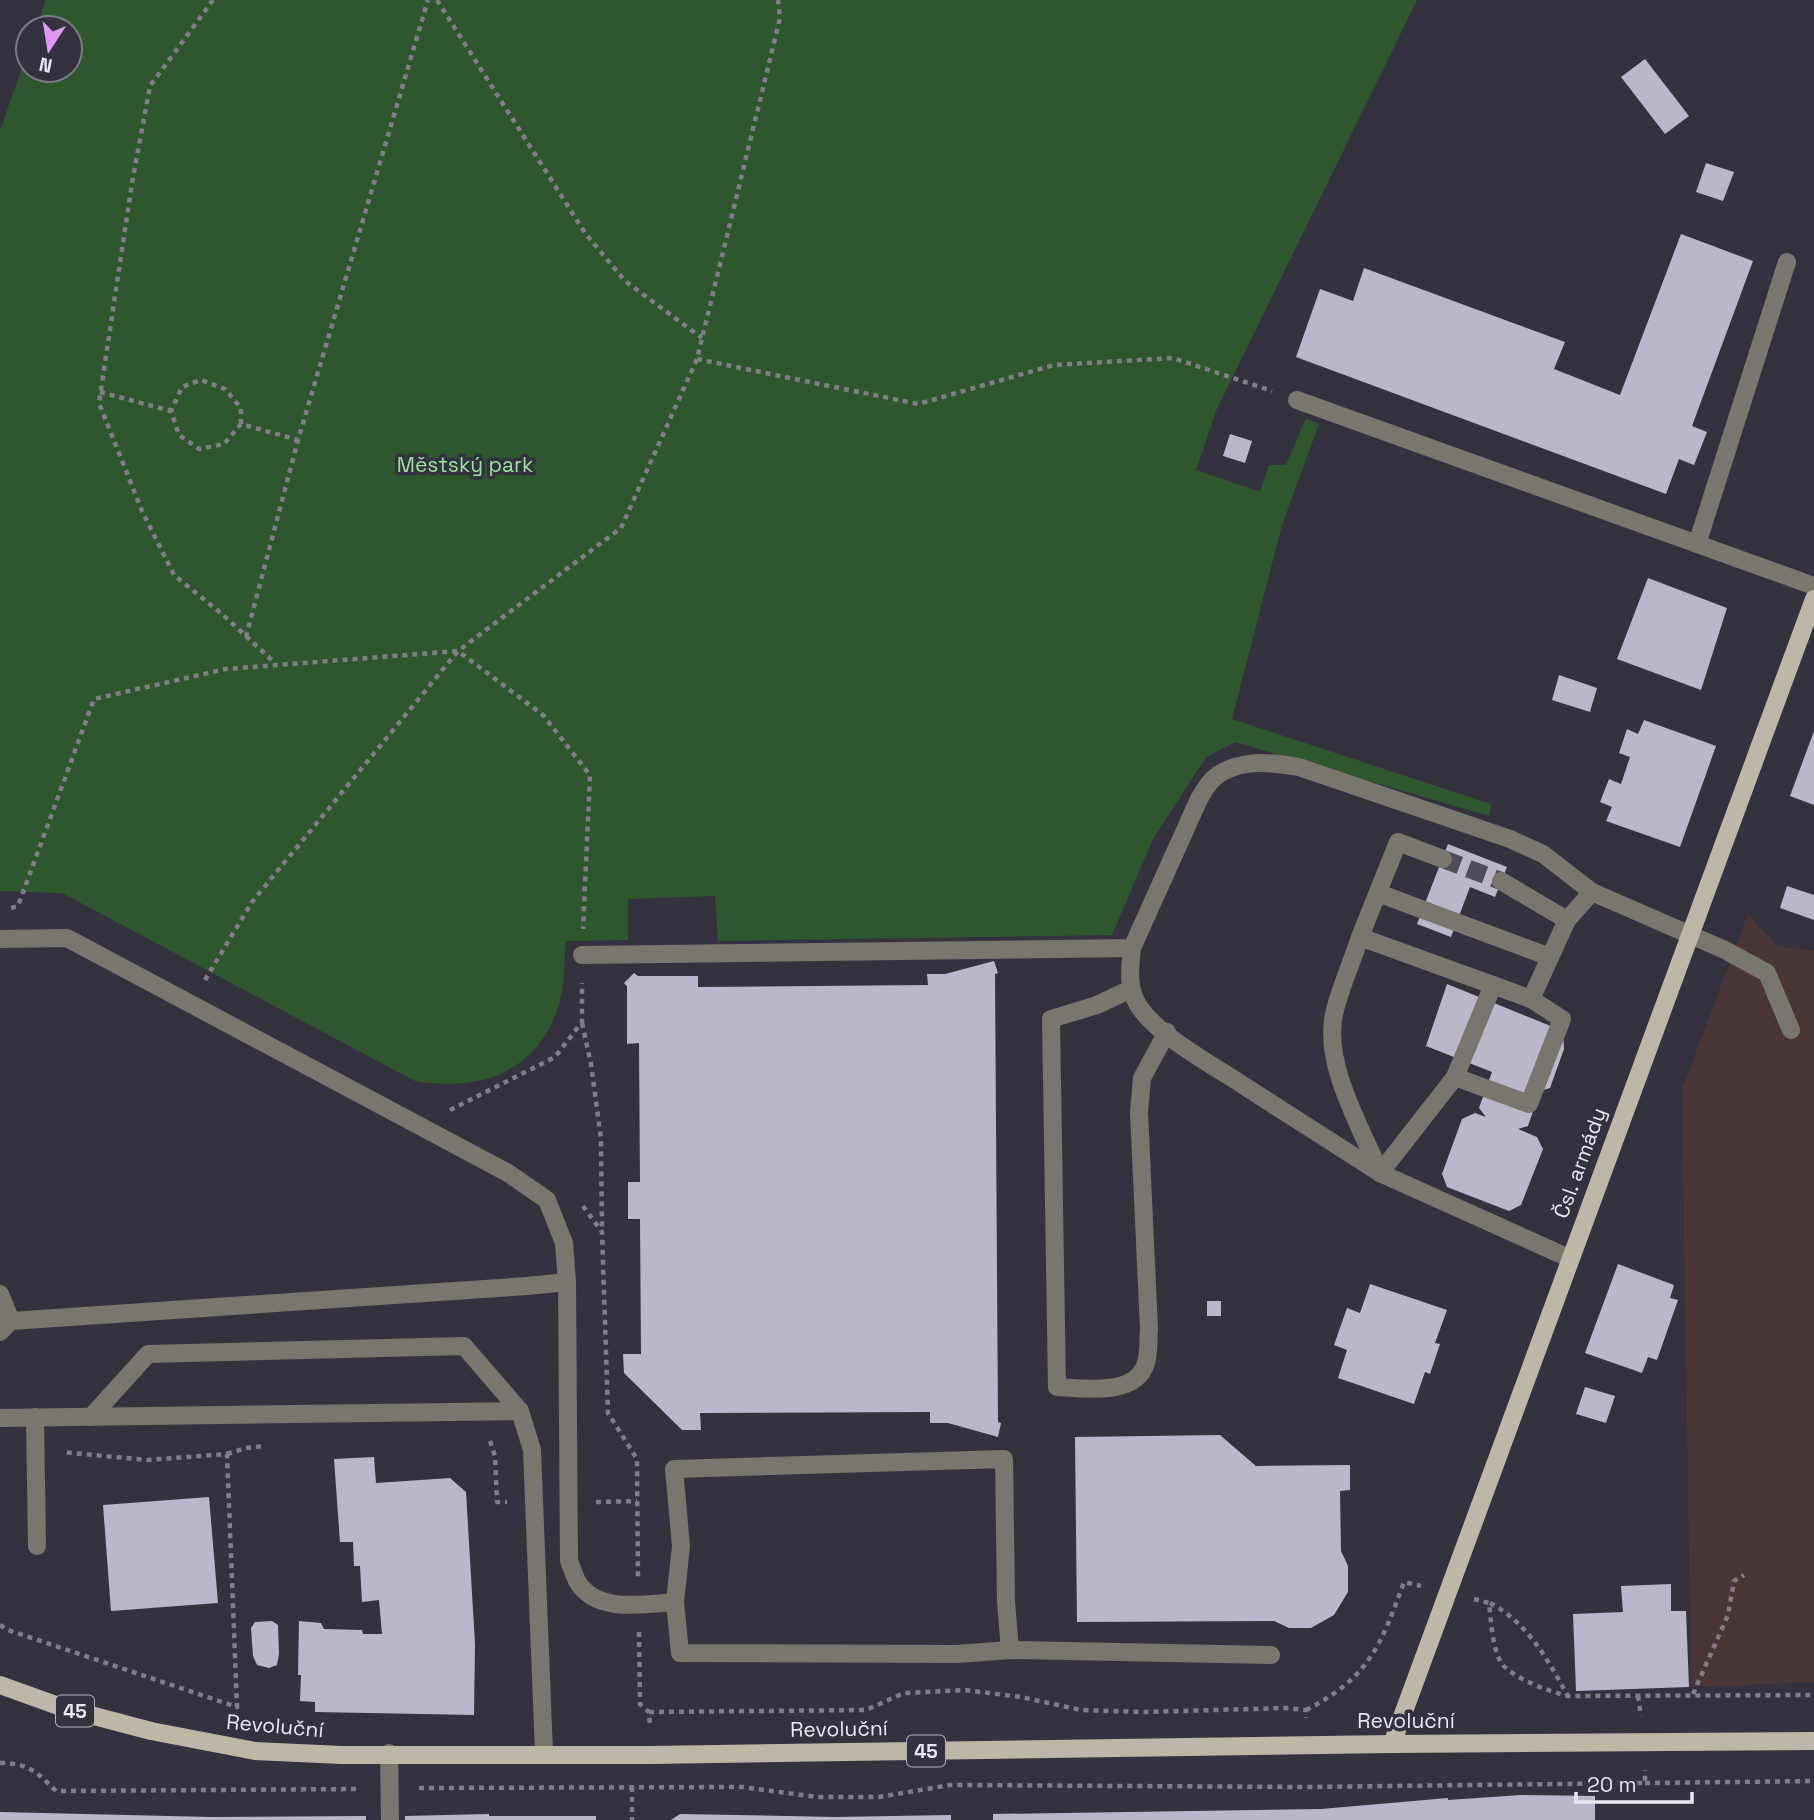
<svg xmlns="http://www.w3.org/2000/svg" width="1814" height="1820" font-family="'Space Grotesk',sans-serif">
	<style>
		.commercial { fill: #4a3637 }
		.green { fill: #2f572e }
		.building { fill: #bbb7ca }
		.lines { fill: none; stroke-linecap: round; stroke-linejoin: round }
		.minor-tunnel { stroke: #504d5b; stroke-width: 18; stroke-dasharray: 18 9; stroke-linecap: butt }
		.path { stroke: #807d89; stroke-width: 4.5; stroke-dasharray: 5 5; stroke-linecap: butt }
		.minor { stroke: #79766e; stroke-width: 18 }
		.major { stroke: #bdb7a7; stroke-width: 18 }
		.labels { text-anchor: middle; stroke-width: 7; stroke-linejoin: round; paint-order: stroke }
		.shield { fill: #353240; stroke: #b3b1bc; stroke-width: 2 }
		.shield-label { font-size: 19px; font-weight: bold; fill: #e9e7f1 }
		.park-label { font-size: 21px; fill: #99e297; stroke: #353240 }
		.street-label { font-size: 21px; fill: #e9e7f1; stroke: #353240 }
	</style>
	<rect width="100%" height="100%" fill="#353240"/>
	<!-- commercial -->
	<polygon class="commercial" points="1748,914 1777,946 1814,951 1814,1682 1691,1687 1682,1090"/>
	<!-- green -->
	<path class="green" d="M46 0H1417L1216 411 1196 470 1260 492 1269 465H1286L1306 418 1319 424 1282 525 1232 719 1491 804 1489 816 1235 742 1206 757 1153 839 1112 935 718 941 715 896 628 899V940L566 941C564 960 565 982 560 1001 540 1072 481 1092 415 1081L62 893 0 891V130L28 51V70H70V28H36Z"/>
	<!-- building -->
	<g class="building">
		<polygon points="1645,59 1689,116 1665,134 1621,77"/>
		<polygon points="1706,163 1734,172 1723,201 1696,192"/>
		<polygon points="1681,234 1753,261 1692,426 1707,432 1694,465 1679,459 1666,494 1296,357 1320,289 1353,301 1364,268 1565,342 1554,369 1620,395"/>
		<polygon points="1230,434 1252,441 1245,463 1223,456"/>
		<polygon points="1648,578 1727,608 1701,690 1617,659"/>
		<polygon points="1559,675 1597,688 1590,712 1552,700"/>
		<polygon points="1644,720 1716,746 1680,847 1606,821 1612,807 1600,802 1609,779 1621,784 1630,757 1619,753 1627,729 1638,734"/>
		<polygon points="1814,731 1814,805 1790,796"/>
		<polygon points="1448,844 1507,867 1495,897 1470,887 1451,937 1417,924"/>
		<polygon points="1787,886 1814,895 1814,920 1780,908"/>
		<polygon points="994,961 998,973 995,974 998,1422 1001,1423 998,1437 948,1423 930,1423 930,1412 700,1413 701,1430 682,1430 624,1373 623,1354 641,1354 640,1219 628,1219 628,1182 640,1182 639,1043 627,1044 627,986 624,983 634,973 638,976 698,976 698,987 928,985 927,974 945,974"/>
		<polygon points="1447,984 1563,1031 1564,1049 1550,1088 1540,1091 1528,1126 1518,1129 1537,1137 1543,1149 1521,1205 1509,1211 1447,1187 1442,1174 1462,1119 1475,1113 1486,1117 1479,1108 1492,1072 1426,1046"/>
		<polygon points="1618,1264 1674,1285 1670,1298 1678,1300 1657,1360 1648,1357 1642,1373 1585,1353"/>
		<polygon points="1370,1284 1447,1310 1435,1343 1440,1344 1430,1374 1425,1372 1414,1404 1338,1378 1347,1350 1334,1345 1347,1308 1360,1313"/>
		<rect x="1207" y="1301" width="14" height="15"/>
		<polygon points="1585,1387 1615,1396 1606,1423 1576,1414"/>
		<polygon points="1220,1435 1256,1466 1350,1465 1350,1490 1340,1491 1341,1551 1348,1566 1348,1592 1334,1615 1311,1628 1289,1628 1274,1621 1077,1622 1075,1437"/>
		<polygon points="374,1457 376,1483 450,1478 466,1492 475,1644 474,1715 315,1712 315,1702 300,1701 301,1675 298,1675 299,1621 321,1623 324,1629 362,1630 363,1634 382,1634 379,1600 362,1602 360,1566 354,1566 353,1542 340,1542 334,1459"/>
		<polygon points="209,1497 218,1603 111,1611 103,1505"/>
		<polygon points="1671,1584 1671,1611 1686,1611 1689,1687 1576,1691 1573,1614 1623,1612 1621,1586"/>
		<polygon points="272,1621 278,1625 279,1654 277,1665 269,1668 257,1665 253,1656 251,1628 255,1622"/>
		<polygon points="1521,1795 1595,1796 1595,1820 993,1820 993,1814 1321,1809 1448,1798 1448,1800"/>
		<polygon points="0,1812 211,1817 366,1816 366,1820 0,1820"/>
		<polygon points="489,1814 489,1816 596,1816 596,1820 405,1820 405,1816"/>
		<polygon points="680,1814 836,1817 951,1815 951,1820 671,1820"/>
	</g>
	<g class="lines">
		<!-- minor-tunnel -->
		<polyline class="minor-tunnel" points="1443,859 1501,881"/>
		<!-- path -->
		<g class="path">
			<polyline points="213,0 150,86 132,183 99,403 142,511 174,575 222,614 275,663"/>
			<polyline points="437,0 585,233 625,281 702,338"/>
			<polyline points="697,359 918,404 1054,365 1173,358 1272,391"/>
			<polyline points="100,392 171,411"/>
			<polyline points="241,424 241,408 225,389 201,380 182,387 171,411 179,435 199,449 224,444 241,424 298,440"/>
			<polyline points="246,637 298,440 428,0"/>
			<polyline points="11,908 18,906 94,699 226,669 458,651 543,715 590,775 583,929"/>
			<polyline points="205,980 252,902 458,651 621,528 697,359 780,18 778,0"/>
			<polyline points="582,1023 591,1064 601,1139 602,1230"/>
			<polyline points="450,1110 555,1057 582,1022 582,983"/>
			<polyline points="583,1206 602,1232 608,1413 637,1459 638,1578"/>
			<polyline points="490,1441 495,1456 497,1502 507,1502"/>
			<polyline points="227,1454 246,1448 264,1446"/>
			<polyline points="596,1502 637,1501"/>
			<path d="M1474 1599 1489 1603C1491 1620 1492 1649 1502 1664 1513 1678 1550 1692 1568 1696L1814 1695"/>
			<path d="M1490 1603C1529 1624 1547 1659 1568 1696"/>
			<polyline points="0,1625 8,1630 237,1707 227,1454 147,1460 62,1452"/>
			<polyline points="639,1632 640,1704 649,1712 650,1727"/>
			<polyline points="1693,1694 1728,1615 1734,1581 1744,1575"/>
			<polyline points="1638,1696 1641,1716"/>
			<path d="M1306 1710C1369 1678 1381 1645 1404 1582L1421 1586"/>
			<polyline points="649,1712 866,1710 904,1693 965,1690 1021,1697 1081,1710 1144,1712 1286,1708 1306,1710 1306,1718"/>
			<path d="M0 1763C28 1763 37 1772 56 1791L361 1789"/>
			<polyline points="1645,1783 1814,1781"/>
			<polyline points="632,1787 632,1820"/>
			<polyline points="419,1788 742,1787 817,1797 879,1797 950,1785 1307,1787 1645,1783 1645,1770"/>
		</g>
		<!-- minor -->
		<g class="minor">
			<polyline points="1297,400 1814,586"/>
			<polyline points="1697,544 1787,262"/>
			<polyline points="1501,881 1567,920"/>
			<polyline points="1378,893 1550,957"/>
			<polyline points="1360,937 1398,842 1443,859"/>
			<polyline points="0,939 67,938 508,1173 547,1200 564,1243 567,1282 527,1286 11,1321 0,1332"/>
			<polyline points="582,955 1132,948"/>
			<polyline points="1493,985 1455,1077 1380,1173 1569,1258"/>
			<path d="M1131 989 1097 1005 1051 1019 1057 1387C1084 1388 1136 1397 1146 1363 1149 1353 1148 1340 1149 1329L1139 1112 1142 1078 1167 1032"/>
			<polyline points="1531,999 1567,920 1592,892 1725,950 1767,973 1791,1030"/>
			<path d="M1380 1173C1332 1142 1283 1111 1235 1080 1207 1062 1155 1033 1138 1005 1127 986 1130 968 1132 948L1199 799C1203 793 1207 785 1212 780 1235 758 1271 762 1299 767L1510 839 1543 854 1592 892"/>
			<path d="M1380 1173C1361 1127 1323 1064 1334 1014 1340 988 1352 962 1360 937L1531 999 1562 1019 1529 1104 1455 1077"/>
			<path d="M567 1282 569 1560C571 1567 574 1574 577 1581 596 1614 644 1604 675 1602L680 1653 957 1654 1010 1650 1271 1655"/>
			<polyline points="0,1294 11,1321"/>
			<polyline points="35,1417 37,1546"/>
			<polyline points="91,1417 148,1354 464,1346 520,1411"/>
			<polyline points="0,1418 520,1411 532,1450 544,1753"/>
			<polyline points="675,1602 681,1546 674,1469 1004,1459 1006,1602 1010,1650"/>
			<polyline points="389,1753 390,1820"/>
		</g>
		<!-- major -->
		<g class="major">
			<polyline points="0,1685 64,1708 151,1731 255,1751 341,1755 651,1755 1392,1744 1814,1741"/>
			<polyline points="1392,1744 1814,599"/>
		</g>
	</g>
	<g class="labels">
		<!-- shield labels -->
		<g class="shield">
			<rect x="56" y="1695.5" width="38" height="31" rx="5"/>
			<rect x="907" y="1735.5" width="38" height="31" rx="5"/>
		</g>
		<g class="shield-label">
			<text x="75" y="1718">45</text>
			<text x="926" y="1758">45</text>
		</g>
		<!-- park labels -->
		<g class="park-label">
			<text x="465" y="472">Městský park</text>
		</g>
		<!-- street labels -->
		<g class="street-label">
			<text transform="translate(1580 1163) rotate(-70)" y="7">Čsl. armády</text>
			<text x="1406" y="1728">Revoluční</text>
			<text transform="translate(275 1726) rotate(5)" y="7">Revoluční</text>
			<text transform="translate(839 1729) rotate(-1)" y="7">Revoluční</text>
		</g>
	</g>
	<!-- north arrow -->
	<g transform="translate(49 49) rotate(192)"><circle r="33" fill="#353240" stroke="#7d7a87" stroke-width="2"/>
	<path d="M0-5L12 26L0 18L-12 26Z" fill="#df98f2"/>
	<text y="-10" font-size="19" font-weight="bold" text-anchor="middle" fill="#e9e7f1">N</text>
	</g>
	<!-- scale -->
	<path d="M1576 1792v10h116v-10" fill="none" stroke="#e9e7f1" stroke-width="3.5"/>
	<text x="1587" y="1792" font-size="21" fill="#e9e7f1" stroke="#353240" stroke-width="5" paint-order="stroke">20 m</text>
</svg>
